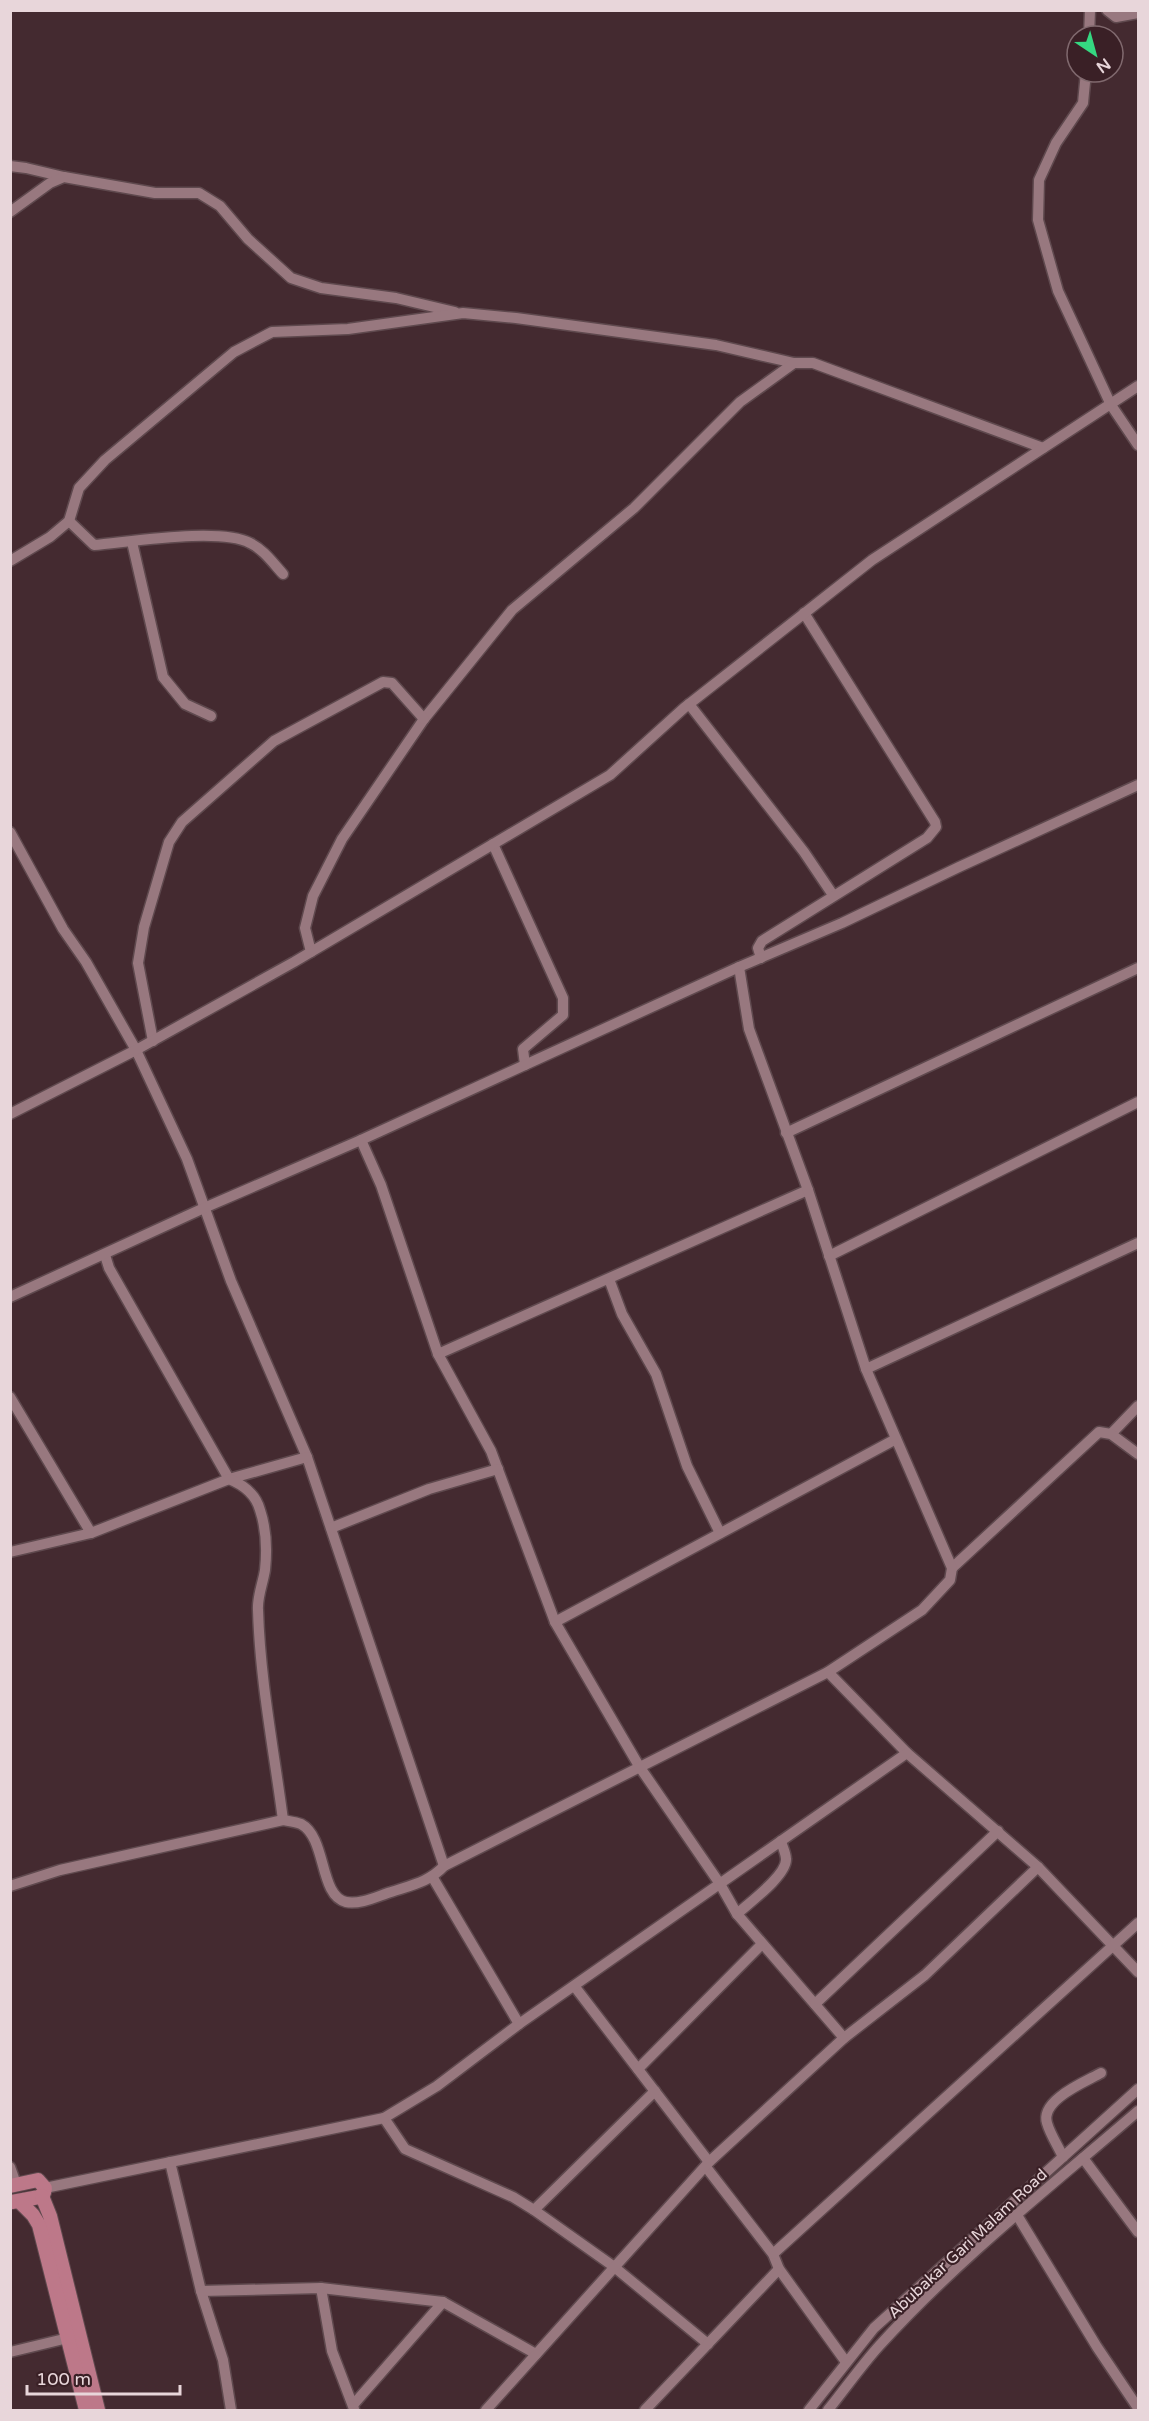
<svg xmlns="http://www.w3.org/2000/svg" width="1149" height="2421" font-family="'Varela Round',sans-serif">
	<style>
		.lines { fill: none; stroke-linecap: round; stroke-linejoin: round }
		.minor-casing { stroke: #5f494e; stroke-width: 13 }
		.major-casing { stroke: #5f494e; stroke-width: 16 }
		.minor { stroke: #98787f; stroke-width: 10 }
		.major { stroke: #bd7889; stroke-width: 14 }
		.labels { text-anchor: middle; stroke-width: 4.5; stroke-linejoin: round; paint-order: stroke }
		.street-label { font-size: 16px; fill: #e8d6da; stroke: #3a2026 }
	</style>
	<rect width="100%" height="100%" fill="#442a30"/>
	<g class="lines">
		<!-- minor casing -->
		<g class="minor-casing">
			<g id="minor">
				<polyline points="1107,10 1116,17 1138,13"/>
				<polyline points="1089,36 1090,10"/>
				<polyline points="1086,72 1083,103 1056,143 1039,180 1038,220 1058,291 1111,405 1138,445"/>
				<polyline points="10,166 26,168 64,177"/>
				<polyline points="10,212 50,183 64,177 155,193 199,193 220,206 248,239 291,278 321,288 396,298 455,312"/>
				<path d="M69 521 94 545C130 542 220 527 250 543 263 549 273 563 283 574"/>
				<polyline points="132,542 163,677 185,704 211,716"/>
				<polyline points="10,561 50,537 69,521 79,488 105,460 234,352 272,332 348,329 463,313 516,318 716,345 794,363"/>
				<polyline points="689,704 804,852 833,895"/>
				<polyline points="10,832 63,929 86,962 136,1050 187,1159 231,1281 307,1457 444,1866"/>
				<polyline points="493,844 563,998 563,1015 523,1049 525,1065"/>
				<polyline points="311,952 305,928 313,896 342,839 424,719 512,610 634,508 740,402 794,363 813,363 1043,448"/>
				<polyline points="761,958 758,948 762,941 927,838 936,827 935,822 804,613"/>
				<polyline points="153,1041 138,963 144,927 169,842 182,822 274,741 383,682 392,683 424,719"/>
				<polyline points="10,1114 136,1050 294,962 610,775 684,708 872,560 1138,386"/>
				<polyline points="786,1133 1138,968"/>
				<polyline points="361,1140 739,967"/>
				<polyline points="105,1255 109,1268 229,1479 307,1457"/>
				<polyline points="829,1256 1138,1102"/>
				<polyline points="609,1279 622,1314 656,1374 687,1466 720,1533"/>
				<polyline points="10,1297 204,1208 361,1140 381,1185 438,1354 491,1451 555,1622 639,1766 720,1884 737,1914 844,2038"/>
				<polyline points="438,1354 808,1190"/>
				<polyline points="866,1369 1138,1243"/>
				<polyline points="10,1397 91,1533"/>
				<polyline points="1111,1434 1138,1406"/>
				<polyline points="331,1528 429,1489 498,1469"/>
				<path d="M10 1552 91 1533 229 1479C244 1485 256 1495 260 1510 266 1528 267 1551 265 1570 263 1583 257 1597 258 1610 260 1680 274 1751 283 1820"/>
				<polyline points="952,1568 1099,1432 1111,1434 1138,1454"/>
				<polyline points="555,1622 896,1439"/>
				<polyline points="828,1672 907,1753 1038,1867 1138,1972"/>
				<polyline points="433,1878 519,2024"/>
				<path d="M10 1886 60 1870 283 1820C288 1821 296 1822 301 1824 327 1838 319 1896 346 1902 360 1905 378 1896 391 1892 412 1885 429 1882 444 1866L828 1672 922 1610 950 1580 952 1568 866 1369 808 1190 749 1029 739 967 842 923 959 867 1138 785"/>
				<path d="M737 1914C749 1903 787 1875 786 1859 786 1853 782 1846 781 1841"/>
				<polyline points="575,1987 709,2162"/>
				<polyline points="815,2004 998,1831"/>
				<polyline points="638,2069 762,1944"/>
				<polyline points="384,2118 405,2149 513,2197 534,2210 613,2266 708,2344"/>
				<path d="M1063 2157C1058 2146 1050 2134 1047 2123 1040 2100 1085 2082 1101 2073"/>
				<polyline points="1083,2158 1138,2232"/>
				<polyline points="170,2162 201,2291 223,2360 231,2410"/>
				<polyline points="10,2167 16,2184"/>
				<polyline points="706,2167 773,2254 779,2269 846,2362"/>
				<polyline points="45,2188 384,2118 437,2086 519,2024 907,1753"/>
				<polyline points="534,2210 655,2091"/>
				<polyline points="1017,2215 1097,2347 1138,2408"/>
				<polyline points="773,2254 1138,1923"/>
				<polyline points="321,2288 332,2351 354,2409"/>
				<polyline points="201,2291 321,2288 443,2302 536,2354"/>
				<polyline points="10,2352 68,2338"/>
				<polyline points="353,2405 443,2302"/>
				<polyline points="486,2410 709,2162 844,2038 925,1975 1038,1867"/>
				<polyline points="645,2410 779,2269"/>
				<polyline points="809,2410 874,2328 1138,2089"/>
				<path d="M828 2410C845 2389 861 2366 879 2346 957 2260 1050 2187 1138 2111"/>
			</g>
		</g>
		<!-- major casing -->
		<g class="major-casing">
			<g id="major">
				<polyline points="10,2186 38,2180 45,2188 44,2193 39,2197 12,2202"/>
				<polyline points="42,2196 50,2216 98,2410"/>
				<polyline points="19,2201 33,2215 39,2225 86,2410"/>
			</g>
		</g>
		<!-- minor -->
		<use href="#minor" class="minor"/>
		<!-- major -->
		<use href="#major" class="major"/>
	</g>
	<g class="labels">
		<!-- street labels -->
		<g class="street-label">
			<text transform="translate(967 2243) rotate(-43)" y="6">Abubakar Gari Malam Road</text>
		</g>
	</g>
	<!-- border -->
	<rect width="1149" height="2421" fill="none" stroke="#e8d6da" stroke-width="24"/>
	<!-- north arrow -->
	<g transform="translate(1095 54) rotate(144)"><circle r="28" fill="#3a2026" stroke="#80696e" stroke-width="1.5"/>
	<path d="M0-4.5L10 22L0 15L-10 22Z" fill="#35d881"/>
	<text y="-9" font-size="16" font-weight="bold" text-anchor="middle" fill="#e8d6da">N</text>
	</g>
	<!-- scale -->
	<path d="M27 2385v9h153v-9" fill="none" stroke="#e8d6da" stroke-width="3"/>
	<text x="36" y="2385" font-size="18" fill="#e8d6da" stroke="#3a2026" stroke-width="4.5" paint-order="stroke">100 m</text>
</svg>
